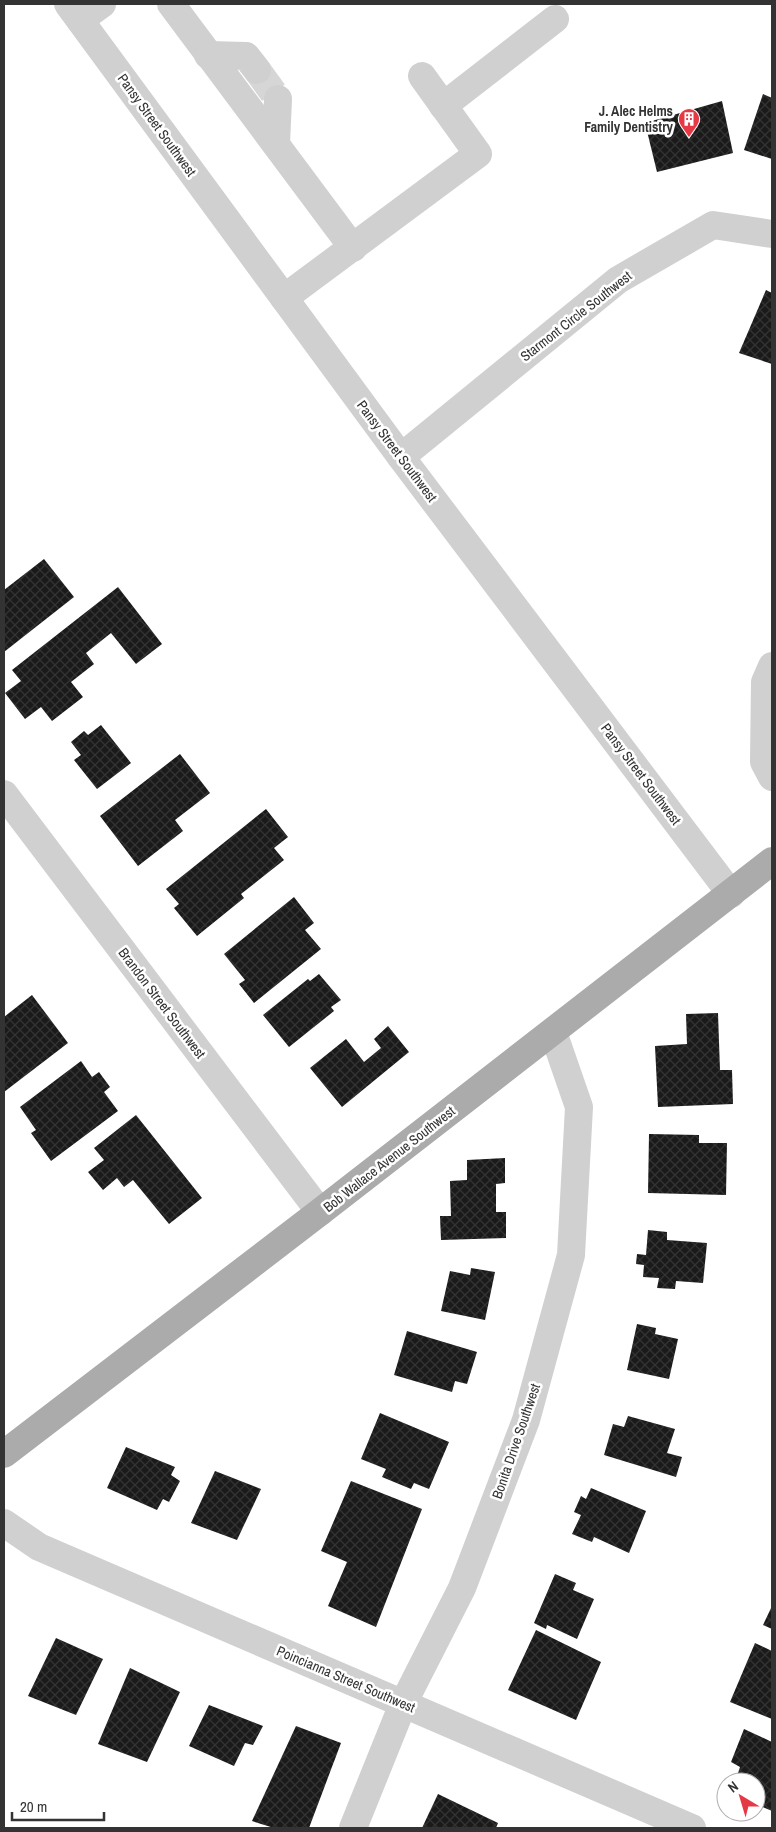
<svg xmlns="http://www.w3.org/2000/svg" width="776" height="1832" font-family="'Archivo Narrow',sans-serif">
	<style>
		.building { fill: url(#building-cross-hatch) }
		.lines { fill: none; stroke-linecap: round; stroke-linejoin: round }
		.minor-tunnel { stroke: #d6d6d6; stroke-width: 28; stroke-dasharray: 28 14; stroke-linecap: butt }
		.minor { stroke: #d0d0d0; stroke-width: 28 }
		.major { stroke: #ababab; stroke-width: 28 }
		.labels { text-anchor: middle; stroke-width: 5; stroke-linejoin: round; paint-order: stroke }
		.poi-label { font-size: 14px; font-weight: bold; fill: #333; stroke: #fff; text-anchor: end }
		.street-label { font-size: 14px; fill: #333; stroke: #fff }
	</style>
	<defs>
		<pattern id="building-cross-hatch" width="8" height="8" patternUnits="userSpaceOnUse" patternTransform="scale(1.25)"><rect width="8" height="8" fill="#1a1a1a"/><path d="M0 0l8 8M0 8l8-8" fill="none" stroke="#333"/></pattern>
	</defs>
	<rect width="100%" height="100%" fill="#fff"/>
	<!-- building -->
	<g class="building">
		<polygon points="763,94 772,98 772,159 744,150"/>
		<polygon points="722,101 733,153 657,172 645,123"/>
		<polygon points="766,290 772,293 772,364 739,353"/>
		<polygon points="44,559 74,597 4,652 4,590"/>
		<polygon points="118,587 162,644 136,664 111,633 86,653 94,664 71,682 83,697 52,721 41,707 25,719 5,693 21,681 12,670"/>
		<polygon points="101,725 131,763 97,789 74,760 81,755 71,742 84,731 88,735"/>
		<polygon points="180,754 210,793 175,820 183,831 138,866 100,816"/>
		<polygon points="266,809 288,837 274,848 284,860 241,894 244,898 197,936 174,908 179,904 166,889"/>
		<polygon points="294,897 314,923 305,930 321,949 254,1003 239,984 245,980 224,954"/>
		<polygon points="319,974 341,1000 331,1007 334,1011 289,1047 263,1015 308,979 310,981"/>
		<polygon points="32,995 68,1043 4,1092 4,1017"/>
		<polygon points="718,1013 720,1070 732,1070 733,1104 658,1107 655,1046 687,1044 686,1014"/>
		<polygon points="388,1026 409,1052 342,1107 310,1068 346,1039 364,1062 381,1048 374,1039"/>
		<polygon points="81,1061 92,1077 99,1072 110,1087 104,1092 118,1111 51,1161 31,1133 36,1130 20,1107"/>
		<polygon points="136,1115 202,1198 169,1224 133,1180 124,1187 117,1178 103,1190 88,1172 104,1160 94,1148"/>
		<polygon points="649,1134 699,1135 699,1143 727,1143 726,1195 648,1193"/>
		<polygon points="505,1158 505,1183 496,1184 496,1212 506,1212 506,1238 441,1240 440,1216 451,1216 450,1181 467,1180 467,1160"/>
		<polygon points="648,1230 667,1232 667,1240 707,1243 703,1283 676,1281 675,1289 657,1288 659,1278 643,1277 644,1265 636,1264 637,1254 646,1255"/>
		<polygon points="471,1268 495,1272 485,1320 441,1311 450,1271 470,1275"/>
		<polygon points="637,1324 656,1328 655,1334 678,1339 669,1379 627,1370"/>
		<polygon points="407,1331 477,1352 467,1384 455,1381 452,1392 394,1375"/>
		<polygon points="380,1413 449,1442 429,1489 414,1483 411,1489 382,1477 386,1469 361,1459"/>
		<polygon points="628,1416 675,1429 667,1453 682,1457 676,1477 604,1455 613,1424 624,1427"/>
		<polygon points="126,1447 175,1467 171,1475 180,1481 169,1502 163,1499 157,1510 107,1488"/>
		<polygon points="215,1471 261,1489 237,1540 191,1523"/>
		<polygon points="351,1481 422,1509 376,1627 328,1606 347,1562 321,1551"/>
		<polygon points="591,1488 646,1511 629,1553 594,1537 592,1542 572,1534 581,1515 574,1512 581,1496 586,1499"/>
		<polygon points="555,1574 576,1583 573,1590 594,1599 577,1639 547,1625 546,1629 534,1623"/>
		<polygon points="772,1606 772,1629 763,1625"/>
		<polygon points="536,1630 601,1662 576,1720 508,1690"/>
		<polygon points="56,1638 103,1659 76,1715 28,1696"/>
		<polygon points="755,1643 772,1651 772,1719 730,1702"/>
		<polygon points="130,1668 180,1692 147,1762 98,1744"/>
		<polygon points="209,1705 263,1726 253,1745 245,1743 234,1766 189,1746"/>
		<polygon points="296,1726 341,1743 309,1828 274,1828 252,1821"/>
		<polygon points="744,1729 772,1742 772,1811 756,1804 756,1782 735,1782 740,1767 731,1762"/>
		<polygon points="438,1794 498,1823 496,1828 422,1828"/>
	</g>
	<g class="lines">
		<!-- minor-tunnel -->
		<polyline class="minor-tunnel" points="257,70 278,99"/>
		<!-- minor -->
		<g class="minor">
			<polyline points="68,4 401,457 731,894"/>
			<polyline points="171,4 353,248"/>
			<polyline points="80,20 102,4"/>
			<polyline points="208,55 246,56 257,70"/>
			<polyline points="443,106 555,19"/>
			<polyline points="276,144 278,99"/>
			<polyline points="284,298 478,154 422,76"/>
			<polyline points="401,457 618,280 713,225 772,234"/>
			<polyline points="772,666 765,682 764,762 772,777"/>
			<polyline points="4,794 320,1212"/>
			<polyline points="4,1523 39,1547 692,1828"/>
			<polyline points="353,1828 403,1704 462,1588 526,1420 571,1255 579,1107 553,1032"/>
		</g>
		<!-- major -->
		<polyline class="major" points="4,1454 320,1212 772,861"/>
	</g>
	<!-- icons -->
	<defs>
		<g id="building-pin" transform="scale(1.125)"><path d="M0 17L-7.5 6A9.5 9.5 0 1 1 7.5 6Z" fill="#e63946" stroke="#fff"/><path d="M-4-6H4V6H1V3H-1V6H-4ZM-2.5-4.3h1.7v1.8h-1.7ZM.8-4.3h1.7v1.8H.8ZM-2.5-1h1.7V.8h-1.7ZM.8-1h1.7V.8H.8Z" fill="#fff"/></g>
	</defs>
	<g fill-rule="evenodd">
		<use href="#building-pin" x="689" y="119"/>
	</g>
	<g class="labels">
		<!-- poi labels -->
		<g class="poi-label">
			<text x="673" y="116">J. Alec Helms<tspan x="673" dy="16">Family Dentistry</tspan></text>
		</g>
		<!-- street labels -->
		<g class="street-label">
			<text transform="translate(157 125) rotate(54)" y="5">Pansy Street Southwest</text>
			<text transform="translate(576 316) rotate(-38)" y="5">Starmont Circle Southwest</text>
			<text transform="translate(397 451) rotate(53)" y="5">Pansy Street Southwest</text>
			<text transform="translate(641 774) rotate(53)" y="5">Pansy Street Southwest</text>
			<text transform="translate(162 1003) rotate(53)" y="5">Brandon Street Southwest</text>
			<text transform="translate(389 1159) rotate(-38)" y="5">Bob Wallace Avenue Southwest</text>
			<text transform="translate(516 1441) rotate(-71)" y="5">Bonita Drive Southwest</text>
			<text transform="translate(346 1679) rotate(23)" y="5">Poincianna Street Southwest</text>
		</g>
	</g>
	<!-- border -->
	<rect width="776" height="1832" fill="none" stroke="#333333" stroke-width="10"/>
	<!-- north arrow -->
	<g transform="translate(741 1797) rotate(322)"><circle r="24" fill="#ffffff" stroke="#adadad"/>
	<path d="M0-4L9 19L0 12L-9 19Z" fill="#e63946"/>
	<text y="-8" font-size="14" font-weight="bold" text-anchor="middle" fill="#333333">N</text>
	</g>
	<!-- scale -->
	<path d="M12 1812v8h92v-8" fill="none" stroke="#333333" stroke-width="2.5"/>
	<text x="20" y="1812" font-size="15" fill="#333333" stroke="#ffffff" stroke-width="4" paint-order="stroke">20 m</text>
</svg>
